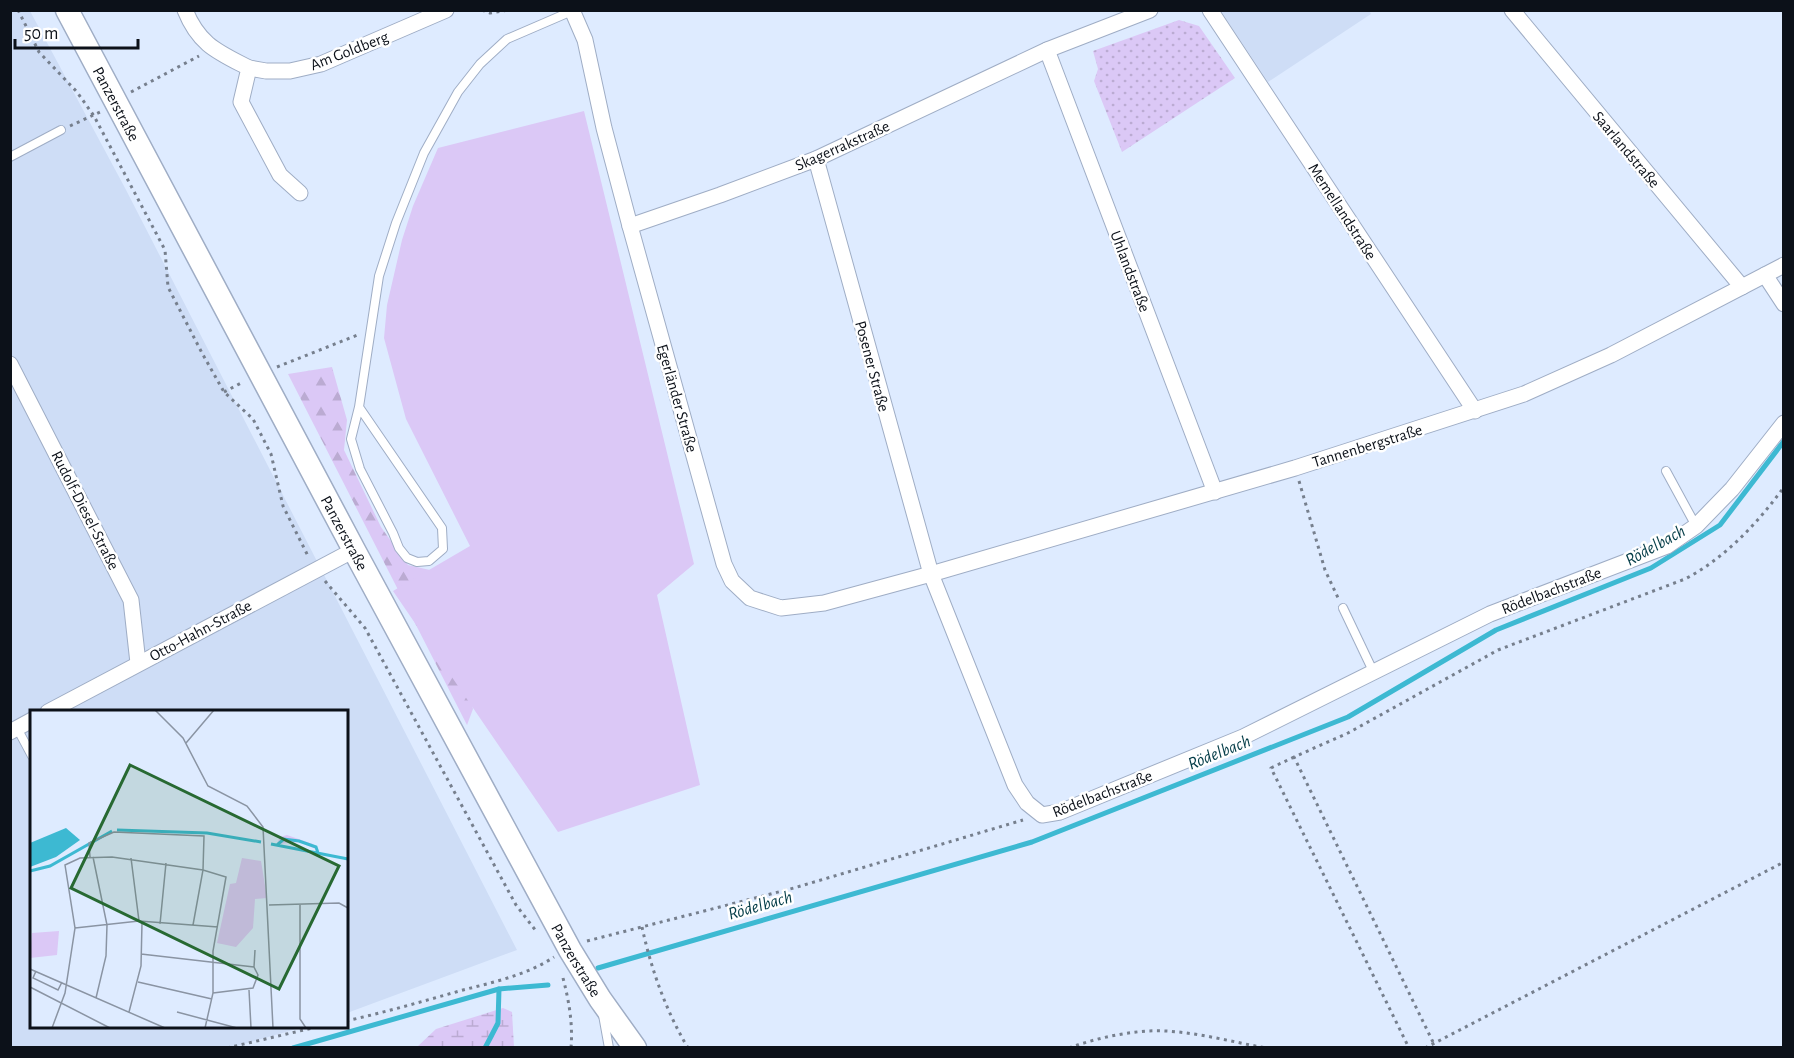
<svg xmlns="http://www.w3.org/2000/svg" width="1794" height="1058" font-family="'Alegreya Sans',sans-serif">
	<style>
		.built { fill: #ceddf6 }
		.green { fill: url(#green-dots) }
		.forest { fill: url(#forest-firs) }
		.wetland { fill: url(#wetland-marsh) }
		.pitch { fill: #dbc8f6 }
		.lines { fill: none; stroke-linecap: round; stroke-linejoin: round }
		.stream { stroke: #3db9d2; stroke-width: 5 }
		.lane-casing { stroke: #9fadc5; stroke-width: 10 }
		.street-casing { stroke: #9fadc5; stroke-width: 17 }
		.secondary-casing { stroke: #9fadc5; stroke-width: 25 }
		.path { stroke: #767f8d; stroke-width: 3; stroke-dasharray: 3 4.5; stroke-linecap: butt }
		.lane { stroke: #fff; stroke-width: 8 }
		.street { stroke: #fff; stroke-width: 15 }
		.secondary { stroke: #fff; stroke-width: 22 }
		.labels { text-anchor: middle; stroke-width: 5; stroke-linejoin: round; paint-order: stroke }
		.street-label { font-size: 16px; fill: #0c1119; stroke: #fff }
		.water-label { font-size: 18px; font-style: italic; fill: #033c47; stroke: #fff }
		.inset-river { fill: none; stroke: #3db9d2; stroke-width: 3 }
		.inset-road { fill: none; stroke: #8a94a3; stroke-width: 1.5 }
		.view { fill: #276932; fill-opacity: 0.15; stroke: #276932; stroke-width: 3 }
		.inset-edge { fill: none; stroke: #0c1119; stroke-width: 3 }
	</style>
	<defs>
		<pattern id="green-dots" width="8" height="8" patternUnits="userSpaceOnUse" patternTransform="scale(1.5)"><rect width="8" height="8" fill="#dbc8f6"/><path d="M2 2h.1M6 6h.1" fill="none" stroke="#bbabd2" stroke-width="1.8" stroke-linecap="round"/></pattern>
		<pattern id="forest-firs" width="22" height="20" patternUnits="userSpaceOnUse" patternTransform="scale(1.5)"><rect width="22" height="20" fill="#dbc8f6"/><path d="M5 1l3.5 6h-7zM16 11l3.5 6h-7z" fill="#bbabd2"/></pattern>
		<pattern id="wetland-marsh" width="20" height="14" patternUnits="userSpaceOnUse" patternTransform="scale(1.5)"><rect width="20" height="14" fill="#dbc8f6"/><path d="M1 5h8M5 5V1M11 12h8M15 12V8" fill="none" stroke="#bbabd2"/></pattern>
	</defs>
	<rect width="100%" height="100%" fill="#deebff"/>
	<!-- built -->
	<g class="built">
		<polygon points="1369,10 1371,14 1268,82 1221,11"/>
		<polygon points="10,11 30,11 125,188 517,950 347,1013 346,712 32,712 32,1026 303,1027 233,1047 11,1047"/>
	</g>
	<!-- green -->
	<polygon class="green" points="1179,20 1199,26 1235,78 1122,152 1094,81 1098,69 1093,51"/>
	<!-- forest -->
	<polygon class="forest" points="332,367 347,420 344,450 381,527 408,565 443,573 473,709 467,725 288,374"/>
	<!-- wetland -->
	<polygon class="wetland" points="503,1008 512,1012 514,1047 417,1047 436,1029"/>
	<!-- pitch -->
	<polygon class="pitch" points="584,111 694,564 657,595 700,785 558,832 393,591 470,546 406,419 384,338 387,305 402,240 413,206 438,148"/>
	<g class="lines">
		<!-- stream -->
		<g class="stream">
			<polyline points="598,968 1032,842 1348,717 1496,630 1651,568 1720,525 1784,441"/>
			<polyline points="293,1048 499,989 548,985"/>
			<polyline points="485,1048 498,1023 499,989"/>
		</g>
		<!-- lane casing -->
		<g class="lane-casing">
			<g id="lane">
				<polyline points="10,157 61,130"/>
				<polyline points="359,407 351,439 360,469 393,533 399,548 407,558 417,562 429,561 443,549 442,528 359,407 379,276 396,223 424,153 458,92 480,64 507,39 572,11"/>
				<polyline points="1666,471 1696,526"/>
				<polyline points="1343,608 1373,671"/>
				<polyline points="17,728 32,756"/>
				<polyline points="603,1015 609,1048"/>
			</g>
		</g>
		<!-- street casing -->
		<g class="street-casing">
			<g id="street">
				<path d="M185 10C199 45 218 52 249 68L241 102 280 175 300 193"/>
				<polyline points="572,10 585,40 604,128 630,226 724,564 732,581 750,598 781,608 824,603 931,574 1295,468 1524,394 1611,355 1784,265"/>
				<polyline points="1210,10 1475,411"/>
				<polyline points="1512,10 1742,287"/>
				<polyline points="1047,50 1215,492"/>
				<polyline points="249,68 266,71 290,71 321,64 446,10"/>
				<polyline points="816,159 931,574 1015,785 1027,803 1042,815 1060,812 1243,737 1490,614 1667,546 1696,526 1732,489 1784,423"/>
				<polyline points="630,226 720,195 816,159 1047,50 1150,10"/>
				<polyline points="1765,275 1784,304"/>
				<polyline points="10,364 131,600 138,663"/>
				<polyline points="48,712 354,550"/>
				<polyline points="10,732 32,720"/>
			</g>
		</g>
		<!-- secondary casing -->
		<g class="secondary-casing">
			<g id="secondary">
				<path id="s1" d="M67 10 354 550 570 950 600 999 635 1048"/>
			</g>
		</g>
		<!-- path -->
		<g class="path">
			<polyline points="18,10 39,52 77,92 94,116 165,250 168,287 202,353 224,392 253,419 271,454 283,506 308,556"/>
			<polyline points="482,10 490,13 508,10"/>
			<polyline points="131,92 199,56"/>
			<polyline points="70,126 100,112"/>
			<polyline points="277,367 360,334"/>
			<polyline points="224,392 243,382"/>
			<polyline points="1299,481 1325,570 1339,600"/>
			<polyline points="325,581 365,628 516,905 536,931"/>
			<polyline points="1294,757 1271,768 1409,1048"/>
			<path d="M642 927C651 969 666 1011 688 1048"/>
			<polyline points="587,941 794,888 1023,820"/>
			<path d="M563 978C569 1001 573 1024 571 1048"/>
			<path d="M346 1021C386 1012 424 1001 463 990 494 982 527 975 554 957"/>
			<path d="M1433 1042 1294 757 1348 733 1498 650 1685 579C1725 558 1757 524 1784 487"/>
			<polyline points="227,1048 321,1026"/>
			<path d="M1069 1048C1094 1039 1120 1033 1147 1031 1186 1029 1227 1041 1266 1048"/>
			<polyline points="1425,1048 1784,862"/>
		</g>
		<!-- lane -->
		<use href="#lane" class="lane"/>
		<!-- street -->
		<use href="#street" class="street"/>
		<!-- secondary -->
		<use href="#secondary" class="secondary"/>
	</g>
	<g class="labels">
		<!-- street labels -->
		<g class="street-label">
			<text transform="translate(349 50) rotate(-21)" y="6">Am Goldberg</text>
			<text dy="6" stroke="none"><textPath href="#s1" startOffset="106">Panzerstraße</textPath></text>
			<text transform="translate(842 145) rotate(-24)" y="6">Skagerrakstraße</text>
			<text transform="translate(1627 149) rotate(50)" y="6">Saarlandstraße</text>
			<text transform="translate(1343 211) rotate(57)" y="6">Memellandstraße</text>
			<text transform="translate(1131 271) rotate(69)" y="6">Uhlandstraße</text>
			<text transform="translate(873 366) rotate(75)" y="6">Posener Straße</text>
			<text transform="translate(678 398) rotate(74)" y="6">Egerländer Straße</text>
			<text transform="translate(1367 445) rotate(-17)" y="6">Tannenbergstraße</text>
			<text transform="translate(86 510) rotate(63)" y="6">Rudolf-Diesel-Straße</text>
			<text dy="6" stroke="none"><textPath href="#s1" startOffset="592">Panzerstraße</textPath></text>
			<text transform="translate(1551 590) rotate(-21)" y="6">Rödelbachstraße</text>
			<text transform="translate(200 630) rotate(-28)" y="6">Otto-Hahn-Straße</text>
			<text transform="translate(1102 793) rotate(-21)" y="6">Rödelbachstraße</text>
			<text dy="6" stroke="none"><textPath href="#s1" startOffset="1078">Panzerstraße</textPath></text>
		</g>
		<!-- water labels -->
		<g class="water-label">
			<text transform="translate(1655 545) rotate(-29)" y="6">Rödelbach</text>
			<text transform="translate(1219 752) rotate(-22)" y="6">Rödelbach</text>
			<text transform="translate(760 905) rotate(-16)" y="6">Rödelbach</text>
		</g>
	</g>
	<!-- overview -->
	<g transform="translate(30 710)">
		<rect width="318" height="318" fill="#deebff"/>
		<path d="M29 221 27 245 0 248 2 223Z" fill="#dbc8f6"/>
		<path d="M257 125 283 134 288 140 269 132 247 134 250 127Z" fill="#dbc8f6"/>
		<path d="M212 148 231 151 237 188 225 189 223 218 206 237 187 233 200 174 206 173Z" fill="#dbc8f6"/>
		<path d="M36 118 50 130 26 147 0 157V133Z" fill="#3db9d2"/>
		<path class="inset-river" d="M87 120 177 123 231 132M241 134 318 149M247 135 254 129 269 131 286 137 288 143M0 161 20 156 82 121"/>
		<path class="inset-road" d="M125 0 153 28 178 76 217 96 233 117 243 318M156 33 184 0M60 147 59 133 84 122 174 126 173 160 163 215M63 147 77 215 76 246 66 288M101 148 109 211M270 194V309L276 318M239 195 309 193 318 198M130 214 136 153M45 218 109 211 188 217M111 244 224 257M0 259 135 318M6 261 3 268 28 280 32 272M108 272 182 289M0 277 80 318M219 280 221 318M183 283 223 278 228 265 224 257 225 240M99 302 111 256 112 213M147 302 207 318M22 318 35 283 45 218 35 155 50 148 82 147 173 160 196 167 183 241V283L175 318"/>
		<path class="view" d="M100 55 309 156 249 279 41 178Z"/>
		<rect width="318" height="318" class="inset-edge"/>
	</g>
	<!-- border -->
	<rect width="1794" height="1058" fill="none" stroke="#0c1119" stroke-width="24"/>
	<!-- scale -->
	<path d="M15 39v9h123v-9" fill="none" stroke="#0c1119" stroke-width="3"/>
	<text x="24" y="39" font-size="18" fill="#0c1119" stroke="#ffffff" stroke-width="4.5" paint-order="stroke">50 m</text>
</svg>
